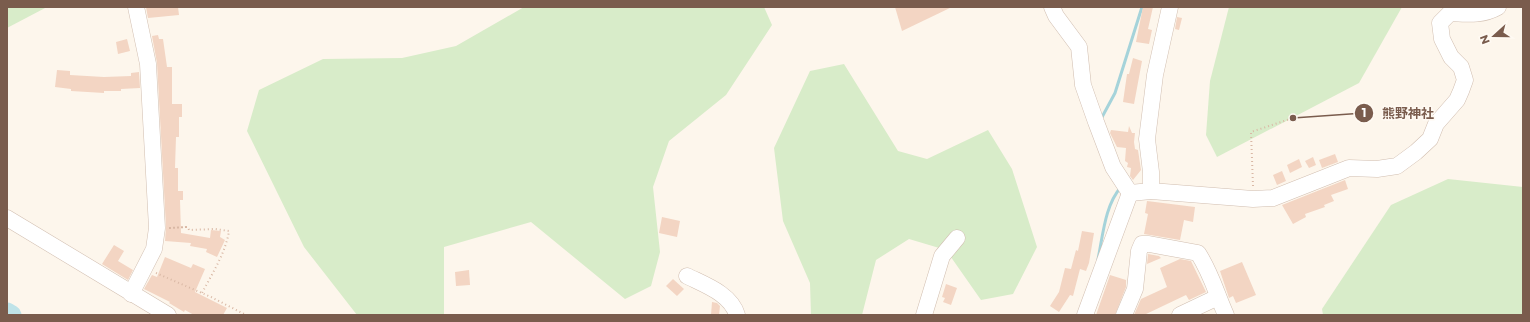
<svg xmlns="http://www.w3.org/2000/svg" width="1530" height="322" font-family="Montserrat,'Noto Sans JP',sans-serif">
	<style>
		.green { fill: #d8ecc9 }
		.lines { fill: none; stroke-linecap: round; stroke-linejoin: round }
		.stream { stroke: #a5d3da; stroke-width: 3 }
		.river { stroke: #bfe3e8; stroke-width: 19 }
		.building { fill: #f3d5c3 }
		.minor-casing { stroke: #d1beb0; stroke-width: 17 }
		.path { stroke: #d9b8a5; stroke-width: 2; stroke-dasharray: 1 3; stroke-linecap: butt }
		.minor { stroke: #fff; stroke-width: 16 }
		.leader { fill: none; stroke: #7a5c4d; stroke-width: 1.5 }
		.callout-dot { fill: #7a5c4d; stroke: #fffaf3; stroke-width: 1.5 }
		.mark-label { font-size: 12px; text-anchor: middle; font-weight: bold; fill: #fff }
		.callout-label { font-size: 13px; text-anchor: middle; font-weight: bold; fill: #7a5c4d; stroke: #fffaf3; stroke-width: 3; stroke-linejoin: round; paint-order: stroke }
	</style>
	<rect width="100%" height="100%" fill="#fdf6ec"/>
	<!-- green -->
	<g class="green">
		<polygon points="7,7 47,7 7,28"/>
		<polygon points="524,7 764,7 772,25 726,95 669,141 653,187 660,252 651,286 625,299 531,222 444,247 444,315 357,315 304,247 247,131 259,90 323,59 402,58 456,46"/>
		<polygon points="1229,7 1402,7 1359,83 1217,157 1206,135 1210,81"/>
		<polygon points="844,64 898,151 927,159 988,130 1012,169 1037,247 1013,294 981,300 946,250 909,239 876,260 862,315 811,315 810,283 783,221 774,148 810,71"/>
		<polygon points="1448,179 1523,187 1523,315 1323,315 1322,309 1391,205"/>
	</g>
	<g class="lines">
		<!-- stream -->
		<g class="stream">
			<polyline points="1101,119 1115,93 1142,7"/>
			<path d="M1098 259C1103 235 1105 205 1121 187"/>
		</g>
		<!-- river -->
		<polyline class="river" points="7,312 12,315"/>
	</g>
	<!-- building -->
	<g class="building">
		<polygon points="146,7 178,7 179,15 148,18"/>
		<polygon points="895,7 952,7 902,31"/>
		<polygon points="1143,7 1153,7 1148,29 1152,30 1149,44 1136,42"/>
		<polygon points="1177,17 1182,18 1179,30 1175,29"/>
		<polygon points="158,35 159,39 163,39 167,67 172,67 172,104 182,104 182,117 179,117 179,137 176,137 175,168 178,168 178,191 183,191 183,200 180,200 181,233 210,238 211,230 221,231 220,237 225,240 217,257 206,252 207,249 190,246 191,243 165,241 166,227 157,63 152,36"/>
		<polygon points="127,39 130,51 118,54 116,42"/>
		<polygon points="1133,58 1142,61 1134,104 1123,102 1127,74 1129,74"/>
		<polygon points="57,70 70,71 70,75 104,77 131,76 131,73 139,72 140,88 121,89 121,91 104,91 104,93 71,91 71,89 55,87"/>
		<polygon points="1129,126 1132,133 1135,133 1134,142 1135,149 1138,150 1141,170 1133,180 1130,176 1131,168 1127,167 1128,163 1125,161 1126,148 1117,147 1110,133 1111,130 1128,132"/>
		<polygon points="1335,154 1338,162 1322,168 1319,160"/>
		<polygon points="1313,157 1316,165 1309,168 1305,161"/>
		<polygon points="1299,159 1302,167 1290,173 1287,165"/>
		<polygon points="1282,171 1286,181 1277,185 1273,175"/>
		<polygon points="1345,180 1348,189 1331,195 1334,201 1324,205 1325,207 1305,214 1306,217 1293,224 1282,205"/>
		<polygon points="1147,201 1195,207 1193,222 1184,220 1180,240 1144,234 1148,214 1145,213"/>
		<polygon points="662,217 680,221 677,237 659,233"/>
		<polygon points="1082,231 1094,233 1089,263 1086,271 1080,269 1073,296 1070,295 1059,312 1050,306 1059,292 1065,268 1071,269 1076,250 1078,251"/>
		<polygon points="114,245 124,251 118,261 133,270 128,280 102,264"/>
		<polygon points="1148,254 1159,256 1161,258 1147,264"/>
		<polygon points="165,257 191,268 193,264 205,269 195,292 227,308 223,315 194,315 185,310 184,312 169,303 170,302 144,289 152,275 157,277"/>
		<polygon points="1180,259 1191,261 1206,292 1189,300 1186,295 1144,315 1134,315 1141,299 1167,287 1160,268"/>
		<polygon points="1242,262 1256,295 1236,303 1233,296 1229,298 1220,271"/>
		<polygon points="469,270 470,285 456,286 455,272"/>
		<polygon points="1110,275 1126,280 1126,287 1115,315 1096,315"/>
		<polygon points="673,279 684,289 677,296 666,286"/>
		<polygon points="946,284 957,288 951,305 943,302 945,298 942,297"/>
		<polygon points="712,302 717,303 720,306 719,315 711,315"/>
	</g>
	<g class="lines">
		<!-- minor casing -->
		<g class="minor-casing">
			<g id="minor">
				<polyline points="1052,7 1056,16 1079,47 1083,85 1096,122 1113,167 1130,193"/>
				<polyline points="1151,191 1151,172 1147,139 1155,75 1170,7"/>
				<path d="M1130 193 1151 191 1253 199 1273 198 1349 168 1377 169 1397 166 1416 152 1430 139 1436 124 1457 100 1461 91 1465 80 1461 67 1451 57 1442 39 1440 23 1450 13C1467 14 1482 16 1498 7"/>
				<polyline points="7,218 168,315"/>
				<path d="M687 276C705 285 731 294 737 315"/>
				<polyline points="131,294 154,249 157,228 148,64 136,7"/>
				<polyline points="924,315 942,256 957,238"/>
				<polyline points="1085,315 1130,193"/>
				<path d="M1124 315 1135 289 1139 251 1142 244H1149L1198 253C1212 275 1216 293 1226 315"/>
				<polyline points="1180,315 1218,297"/>
			</g>
		</g>
		<!-- path -->
		<g class="path">
			<polyline points="1253,186 1251,132 1293,118"/>
			<polyline points="169,228 186,227"/>
			<path d="M170 228 188 227 189 230 215 229 229 231C226 252 212 274 202 293"/>
			<polyline points="156,273 211,297 246,315"/>
		</g>
		<!-- minor -->
		<use href="#minor" class="minor"/>
	</g>
	<!-- callouts -->
	<path class="leader" d="M1293 118L1364 113"/>
	<g class="callout-dot">
		<circle cx="1293" cy="118" r="4"/>
		<circle cx="1364" cy="113" r="10"/>
	</g>
	<g class="mark-label">
		<text x="1364" y="117">1</text>
	</g>
	<g class="callout-label">
		<text x="1408" y="118">熊野神社</text>
	</g>
	<!-- border -->
	<rect width="1530" height="322" fill="none" stroke="#7a5c4d" stroke-width="16"/>
	<!-- north arrow -->
	<g transform="translate(1494 36) rotate(249)" stroke="#fffaf3" stroke-width="3" paint-order="stroke">
	<path d="M0-3L7 15L0 10L-7 15Z" fill="#7a5c4d"/>
	<text y="-6" font-size="11" font-weight="bold" text-anchor="middle" fill="#7a5c4d">N</text>
	</g>
</svg>
